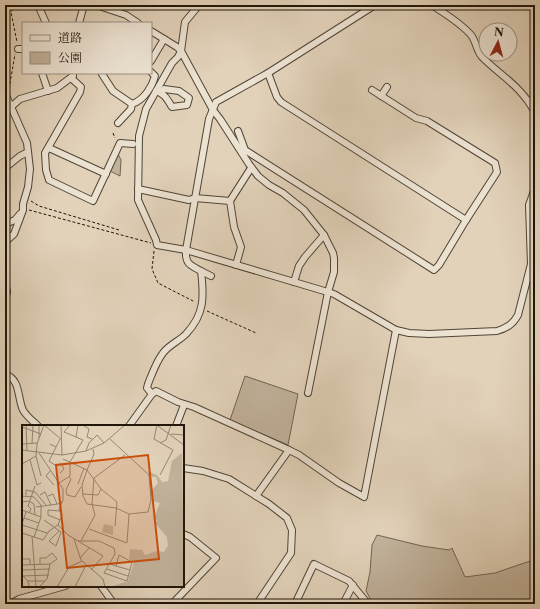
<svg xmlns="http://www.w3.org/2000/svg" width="540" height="609" font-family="'Libre Caslon Text','Noto Serif JP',serif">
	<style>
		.green { fill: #c1b29c; stroke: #706452 }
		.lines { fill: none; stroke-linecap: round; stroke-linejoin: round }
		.minor-casing { stroke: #504535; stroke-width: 8 }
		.path { stroke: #201609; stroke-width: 1; stroke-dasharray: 3 2; stroke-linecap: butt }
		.minor { stroke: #ece2d2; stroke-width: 6 }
		.inset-road { fill: none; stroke: #948773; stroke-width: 1 }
		.view { fill: #ca4f0c; fill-opacity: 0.15; stroke: #ca4f0c; stroke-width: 2 }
		.inset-edge { fill: none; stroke: #201609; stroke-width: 2 }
	</style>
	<rect width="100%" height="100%" fill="#e2d2ba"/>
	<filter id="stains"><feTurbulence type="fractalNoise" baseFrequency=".005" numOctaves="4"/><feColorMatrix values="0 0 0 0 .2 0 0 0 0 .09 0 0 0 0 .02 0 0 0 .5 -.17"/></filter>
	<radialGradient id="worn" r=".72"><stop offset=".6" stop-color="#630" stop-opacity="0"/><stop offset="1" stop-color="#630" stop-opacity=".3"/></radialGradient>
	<!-- green -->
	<g class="green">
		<polygon points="118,154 121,160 120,176 110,171"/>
		<polygon points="245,376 298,394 288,445 230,420"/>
		<polygon points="377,535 422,546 449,550 452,548 465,577 495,573 533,560 535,560 535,604 377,604 371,600 366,591 370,572 372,545"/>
	</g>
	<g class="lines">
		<!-- minor casing -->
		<g class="minor-casing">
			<g id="minor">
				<polyline points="38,5 46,23"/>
				<polyline points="99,5 102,7 126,15 138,23"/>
				<polyline points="199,5 185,22 181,51 213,110 220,119 249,164 258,176 269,185 283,193 304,210 324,235 333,253 334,258 334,272 328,292 308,393"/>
				<path d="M432 5C445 14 461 23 471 35 476 41 477 52 482 57 502 77 520 85 535 112"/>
				<polyline points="79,23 84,5"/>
				<path d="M151 31 177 47 181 51 178 57 172 63 146 109 139 136 138 200 156 240 157 245 186 250 321 290 334 294 396 330 409 333 429 334 497 331C507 328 513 324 518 315L531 264 529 205 535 188"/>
				<polyline points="18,49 23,49"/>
				<polyline points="151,61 164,39"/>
				<polyline points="42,73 48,91"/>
				<polyline points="103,73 102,74 113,91 132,104"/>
				<polyline points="268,73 277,97 281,102 466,220 497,172 495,163 427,121 416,118 372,90"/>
				<polyline points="71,78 81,87 80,92 45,153 46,170 49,180 93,201 120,143 133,144"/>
				<path d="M156 91C165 94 167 99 172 107L187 105 189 98 179 91 164 89 161 93"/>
				<polyline points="5,93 27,143 30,169 28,187 23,204 23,210 14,234 5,242"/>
				<polyline points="381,96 387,87"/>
				<polyline points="11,107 20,99 57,88 73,76 73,73"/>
				<path d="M118 123 131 109 132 104C144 100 152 87 155 76L151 72"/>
				<polyline points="238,131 245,150 434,270 439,265 466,220"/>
				<polyline points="49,148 106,174"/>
				<polyline points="5,168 20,156 28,152"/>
				<polyline points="138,189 189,200 195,198 230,201 251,168"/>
				<polyline points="230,201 234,227 241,247 236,265"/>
				<polyline points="5,224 15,220 20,214"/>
				<polyline points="201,271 211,276"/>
				<polyline points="5,280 7,292 5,298"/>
				<polyline points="294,282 299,266 305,257 324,235"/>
				<path d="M5 374C21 380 17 397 23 410 26 416 33 421 38 426"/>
				<path d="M152 394 147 388 148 384C152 374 156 362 163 353 169 345 179 341 186 334 205 314 204 296 201 271 190 265 185 264 186 250L209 119 216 102 268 73 375 5"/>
				<polyline points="129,426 152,394 156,391 178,402 194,407 289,450 299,455 339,483 364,497 396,330"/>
				<polyline points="176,426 184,405"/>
				<polyline points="183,468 203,471 229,479 269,504 287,518 292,530 291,553 257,604"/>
				<polyline points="256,496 289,450"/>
				<polyline points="101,586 114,604"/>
				<polyline points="10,604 19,599 65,586"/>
				<polyline points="172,604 216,558 190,537 183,534"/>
				<polyline points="295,604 314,564 349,581 368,604"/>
				<polyline points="343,604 353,585"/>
			</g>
		</g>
		<!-- path -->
		<g class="path">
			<polyline points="16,5 11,12 17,42"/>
			<polyline points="9,89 15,54"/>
			<polyline points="113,133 115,138"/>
			<polyline points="31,201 39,206 119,230"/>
			<polyline points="29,210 151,243"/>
			<polyline points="154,251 152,269 158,283 195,302"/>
			<polyline points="207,311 256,333"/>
		</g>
		<!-- minor -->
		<use href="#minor" class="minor"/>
	</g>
	<!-- overview -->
	<g transform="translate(22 425)">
		<rect width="162" height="162" fill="#e2d2ba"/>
		<path d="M160 28 162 162H88L106 156 112 137 107 134 108 124 120 125 123 130 135 126 142 127 146 121 145 112 133 98 135 96 132 92 138 78 131 76 129 66 136 58 134 52H130L125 46 135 50 140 57 146 56 150 36ZM82 99 91 101V110L80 107Z" fill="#c1b29c"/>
		<path class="inset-road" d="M4 0 5 26M17 0V13M22 0 39 14M39 0 40 30M48 0 42 7 54 12 56 0M61 0 67 4 65 12 70 14M135 0 132 14 151 25 138 50M136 1 162 20M0 2 19 9M149 9 162 10M138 18 144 15 149 0M0 19 15 18M10 19 11 0M28 19 34 22 38 14M71 24 72 29 65 45 79 64 95 77 93 101M0 25 40 30 64 26 82 18 103 0M64 26 67 18 75 10 82 18M14 31 19 51M41 34 65 45 60 60 61 71 65 79 94 83 107 89 126 87 129 75 127 50 88 14M8 35 15 60 19 58M0 39 14 31 15 19 22 0M33 40 27 36 34 22M28 46 24 51 32 60M38 48 42 44 39 38M47 52 49 54 44 65 45 70 53 72 59 62M37 58 48 51V37L61 15 54 12M56 59 62 43M61 69 76 70 79 64M4 70V65L13 67 24 80M18 70 23 67 29 80M0 71 12 72 19 80V92L12 112M26 71 31 69 35 79M0 77 7 76 12 79 13 90M14 82 36 79 41 76M0 85 19 92M7 88 9 84 6 81 13 61M2 93 17 98M22 95 39 107 34 121 27 116 37 106M38 95 26 90V85L38 86M0 99 4 87M0 100 25 108M36 100 46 110 81 131 69 145M67 104 105 118 107 89M0 108 21 115 27 106 36 100 40 90 37 84 41 75V64L17 28M10 111 14 162M52 114 59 135 81 154 83 162M56 116H77L92 123 93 129 82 148 105 156 110 137 97 130 94 141 88 139M59 116 73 90 70 79 72 53 103 30M58 133 67 123M0 134H8V139M18 139V133H24L30 128 35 134 28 139M0 140 28 139 25 154 17 162M94 141 108 145M85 144 106 151M0 145 28 144M0 151 27 150M1 151 6 156 7 162M6 156H23M35 162 47 142 60 136M53 162 64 140"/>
		<path class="view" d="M126 30 137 134 45 143 34 40Z"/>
		<rect width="162" height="162" class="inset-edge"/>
	</g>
	<!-- margin -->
	<rect width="540" height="609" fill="none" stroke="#e2d2ba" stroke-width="20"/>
	<rect x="6" y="6" width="528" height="597" fill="none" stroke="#201609" stroke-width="2"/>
	<rect x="10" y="10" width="520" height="589" fill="none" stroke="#201609"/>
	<!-- legend -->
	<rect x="22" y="22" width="130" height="52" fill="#ece2d2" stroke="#9a9082"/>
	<rect x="30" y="35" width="20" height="6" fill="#ece2d2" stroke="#9a9082"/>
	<text x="58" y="42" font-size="12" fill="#201609">道路</text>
	<rect x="30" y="52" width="20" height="12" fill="#c1b29c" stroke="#9a9082"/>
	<text x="58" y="62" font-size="12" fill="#201609">公園</text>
	<!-- north arrow -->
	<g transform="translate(498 42) rotate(6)"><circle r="19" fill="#ece2d2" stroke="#9a9082"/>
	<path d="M0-3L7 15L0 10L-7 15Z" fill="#8f2418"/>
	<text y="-6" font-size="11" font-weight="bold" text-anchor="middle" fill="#201609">N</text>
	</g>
	<rect width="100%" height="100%" filter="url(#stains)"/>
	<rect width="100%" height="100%" fill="url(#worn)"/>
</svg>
